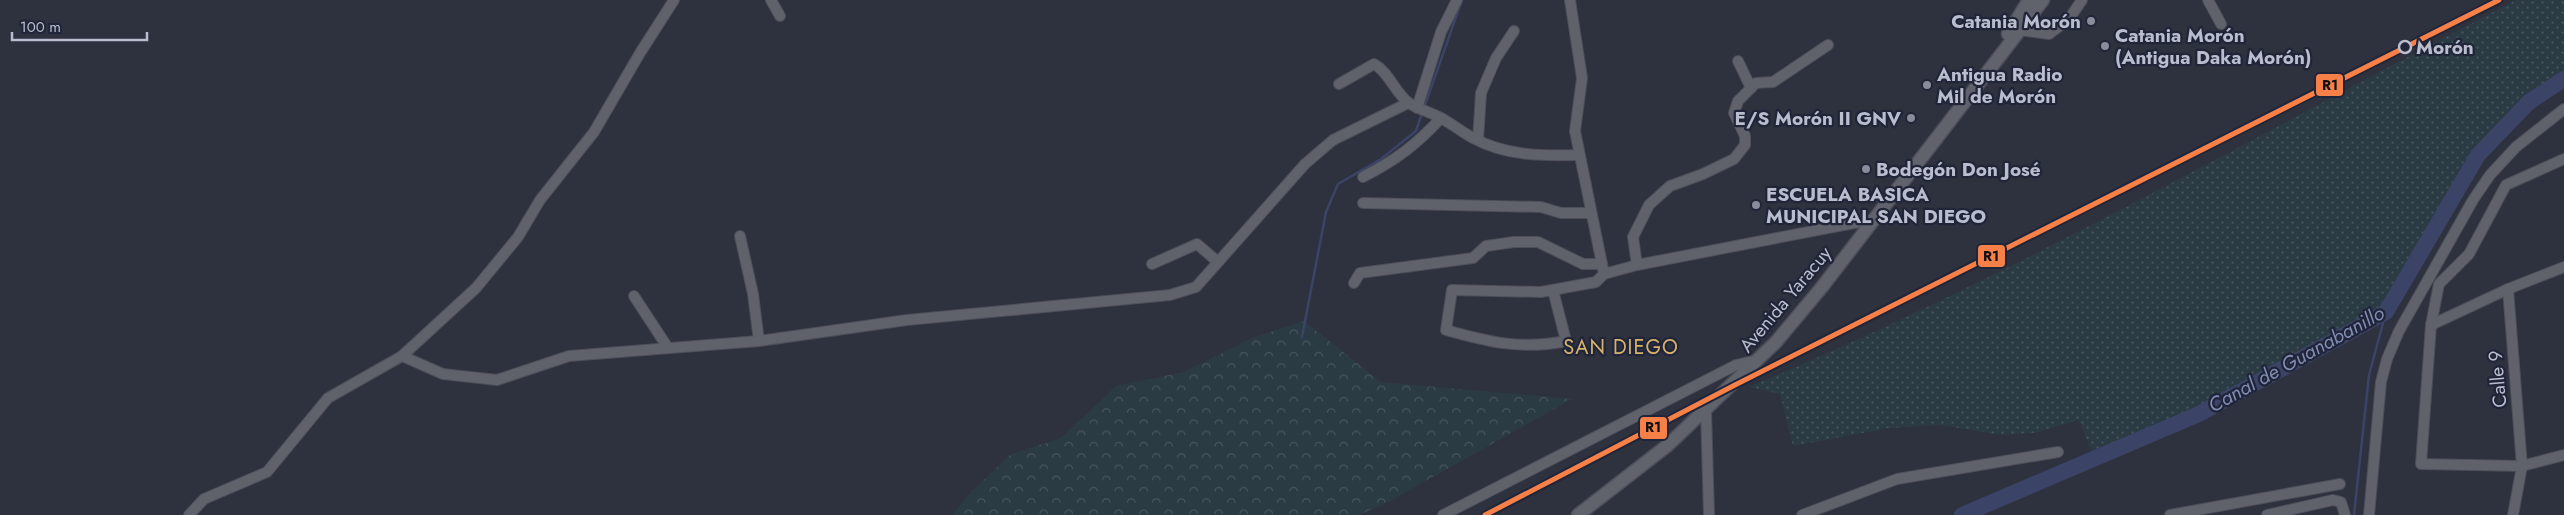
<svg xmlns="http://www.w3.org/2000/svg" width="2564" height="515" font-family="Jost,sans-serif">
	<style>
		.forest { fill: url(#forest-crowns) }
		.park { fill: url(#park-dots) }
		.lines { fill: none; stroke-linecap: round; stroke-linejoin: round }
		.stream { stroke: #3b4367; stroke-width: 2.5 }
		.river { stroke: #3b4367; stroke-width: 16 }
		.minor-casing { stroke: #4c4e58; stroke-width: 12 }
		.major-casing { stroke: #4c4e5a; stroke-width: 15 }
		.minor { stroke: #5f626b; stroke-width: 10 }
		.major { stroke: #61636c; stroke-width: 12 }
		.rail-1-casing { stroke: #202539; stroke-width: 9 }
		.rail-1 { stroke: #f78048; stroke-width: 5 }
		.poi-dot { fill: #898c9b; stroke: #202539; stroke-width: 2 }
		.stop-dot { fill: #202539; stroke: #babdcd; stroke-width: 2.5 }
		.labels { text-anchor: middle; stroke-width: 4.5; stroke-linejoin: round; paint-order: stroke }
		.poi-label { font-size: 19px; font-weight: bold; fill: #babdcd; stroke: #202539; text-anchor: start }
		.stop-label { font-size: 19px; font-weight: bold; fill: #babdcd; stroke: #202539; text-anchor: start }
		.street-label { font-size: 19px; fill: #babdcd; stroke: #202539 }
		.neighbourhood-label { font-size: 20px; letter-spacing: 1px; fill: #d7b26b; stroke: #202539 }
		.water-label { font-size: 20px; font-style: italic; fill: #818cb3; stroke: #202539 }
		.line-badge { stroke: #202539; stroke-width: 2 }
		.pale-badge-label { font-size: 14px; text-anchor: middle; font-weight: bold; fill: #111 }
	</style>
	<defs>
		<pattern id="forest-crowns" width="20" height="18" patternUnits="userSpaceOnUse" patternTransform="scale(1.25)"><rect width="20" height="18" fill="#2b3b44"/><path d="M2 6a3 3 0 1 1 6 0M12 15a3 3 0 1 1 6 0" fill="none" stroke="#48555e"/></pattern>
		<pattern id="park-dots" width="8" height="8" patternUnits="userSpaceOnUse" patternTransform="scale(1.25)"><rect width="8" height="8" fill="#2b3b44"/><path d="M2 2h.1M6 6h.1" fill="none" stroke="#48555e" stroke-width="1.8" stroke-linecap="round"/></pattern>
	</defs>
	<rect width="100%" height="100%" fill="#2e313e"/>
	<!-- forest -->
	<polygon class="forest" points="1304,321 1381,382 1572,399 1390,501 1360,515 953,515 966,497 1011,454 1061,438 1116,386 1184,372 1252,338"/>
	<!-- park -->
	<path class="park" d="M2516 0H2564V79L2535 98 2478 155 2386 312 2199 414 2094 458 2079 420 2035 433 2002 435 1940 425 1889 428 1793 446 1780 394 1749 387C2014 276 2262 132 2516 0Z"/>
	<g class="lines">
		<!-- stream -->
		<g class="stream">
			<polyline points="1424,108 1462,0"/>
			<polyline points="1302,337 1326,212 1338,184 1381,159 1416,131 1422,113"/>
			<polyline points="2354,515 2369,375 2386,312"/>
		</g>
		<!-- river -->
		<polyline class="river" points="1962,515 2199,414 2386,312 2478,155 2529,102 2564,79"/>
		<!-- minor casing -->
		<g class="minor-casing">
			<g id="minor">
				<polyline points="771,0 780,16"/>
				<polyline points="1570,0 1582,78 1575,131 1604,274 1637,265"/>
				<polyline points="2208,0 2221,24"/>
				<polyline points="2020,30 2049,34 2069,19 2082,0"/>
				<polyline points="1828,45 1773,82 1756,83 1738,101 1734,113 1745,136 1745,145 1734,159 1703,174 1670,186 1649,205 1633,237 1637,265 1875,219"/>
				<polyline points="1738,61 1751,88"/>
				<path d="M1339 84 1374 64C1389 72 1395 93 1409 103 1419 110 1431 112 1441 118 1452 124 1462 132 1473 138 1506 156 1542 156 1578 155"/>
				<polyline points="1417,108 1441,32 1457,0"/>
				<polyline points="1478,140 1481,93 1496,58 1514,31"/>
				<polyline points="2564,159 2506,185 2469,254 2439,284 2431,325 2421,464 2522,466 2564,455"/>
				<path d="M1363 177C1396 160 1416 145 1441 118"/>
				<polyline points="1363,203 1541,207 1561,213 1590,213"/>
				<polyline points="740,236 753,294 759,341"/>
				<polyline points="1152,264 1197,244 1218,262"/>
				<polyline points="1354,283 1360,273 1473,258 1486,246 1514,242 1538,242 1583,264 1602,264"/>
				<polyline points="2508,289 2522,466 2513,515"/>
				<path d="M1553 290 1566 341C1522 350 1488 342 1446 330L1452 290 1541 292 1596 282 1604 274"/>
				<polyline points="634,296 668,348"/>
				<polyline points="2431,325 2508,289 2564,267"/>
				<polyline points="402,356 476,288 518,237 540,200 594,132 640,53 674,0"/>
				<polyline points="1706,410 1709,515"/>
				<polyline points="189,515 204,499 267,472 328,398 402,356 443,374 497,380 569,356 759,341 907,320 1170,295 1196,287 1305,164 1333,140 1408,103"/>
				<polyline points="1443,515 1736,365 1757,360"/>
				<polyline points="1802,515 1897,479 2058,452"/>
				<polyline points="2170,515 2340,484"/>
				<polyline points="2267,515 2333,500 2341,502 2345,515"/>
				<polyline points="2369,515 2381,382 2387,359 2399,331 2473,200 2490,175 2516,147 2564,109"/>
			</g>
		</g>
		<!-- major casing -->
		<g class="major-casing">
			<g id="major">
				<polyline points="2008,34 2029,0"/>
				<polyline points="1578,515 1668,445 1776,342 1822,287 2043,0"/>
			</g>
		</g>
		<!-- minor -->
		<use href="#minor" class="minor"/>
		<!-- major -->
		<use href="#major" class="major"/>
		<!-- rail-1 casing -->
		<g class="rail-1-casing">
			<polyline id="rail-1" points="1485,515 1733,386 2499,0"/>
		</g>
		<!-- rail-1 -->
		<use href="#rail-1" class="rail-1"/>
	</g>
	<!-- markers -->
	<g class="poi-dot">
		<circle cx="2091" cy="21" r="5"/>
		<circle cx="2105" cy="46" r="5"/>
		<circle cx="1927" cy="85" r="5"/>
		<circle cx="1911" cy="118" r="5"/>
		<circle cx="1866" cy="169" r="5"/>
		<circle cx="1756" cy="205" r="5"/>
	</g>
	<circle class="stop-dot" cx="2405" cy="47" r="6"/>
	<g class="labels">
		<!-- poi labels -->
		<g class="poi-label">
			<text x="2081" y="28" text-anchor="end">Catania Morón</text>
			<text x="2115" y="42">Catania Morón<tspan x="2115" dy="22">(Antigua Daka Morón)</tspan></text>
			<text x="1937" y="81">Antigua Radio<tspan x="1937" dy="22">Mil de Morón</tspan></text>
			<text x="1901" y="125" text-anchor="end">E/S Morón II GNV</text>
			<text x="1876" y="176">Bodegón Don José</text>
			<text x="1766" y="201">ESCUELA BASICA<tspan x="1766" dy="22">MUNICIPAL SAN DIEGO</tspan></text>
		</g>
		<!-- stop labels -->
		<g class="stop-label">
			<text x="2416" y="54">Morón</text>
		</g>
		<!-- street labels -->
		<g class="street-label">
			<text transform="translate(1785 299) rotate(-50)" y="7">Avenida Yaracuy</text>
			<text transform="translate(2497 379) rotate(-95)" y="7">Calle 9</text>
		</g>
		<!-- neighbourhood labels -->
		<g class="neighbourhood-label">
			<text x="1621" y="354">SAN DIEGO</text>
		</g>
		<!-- water labels -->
		<g class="water-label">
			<text transform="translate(2296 359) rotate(-29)" y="7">Canal de Guanabanillo</text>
		</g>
	</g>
	<g class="line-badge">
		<rect x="2315" y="73" width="29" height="24" rx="5" fill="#f78048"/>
		<rect x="1977" y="244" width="29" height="24" rx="5" fill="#f78048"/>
		<rect x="1639" y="416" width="29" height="24" rx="5" fill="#f78048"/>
	</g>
	<g class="pale-badge-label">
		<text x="2330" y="90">R1</text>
		<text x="1991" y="261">R1</text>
		<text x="1653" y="432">R1</text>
	</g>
	<!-- scale -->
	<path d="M12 32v8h135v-8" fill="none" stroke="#babdcd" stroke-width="2.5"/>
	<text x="20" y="32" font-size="15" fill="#babdcd" stroke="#202539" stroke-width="4" paint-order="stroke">100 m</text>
</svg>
